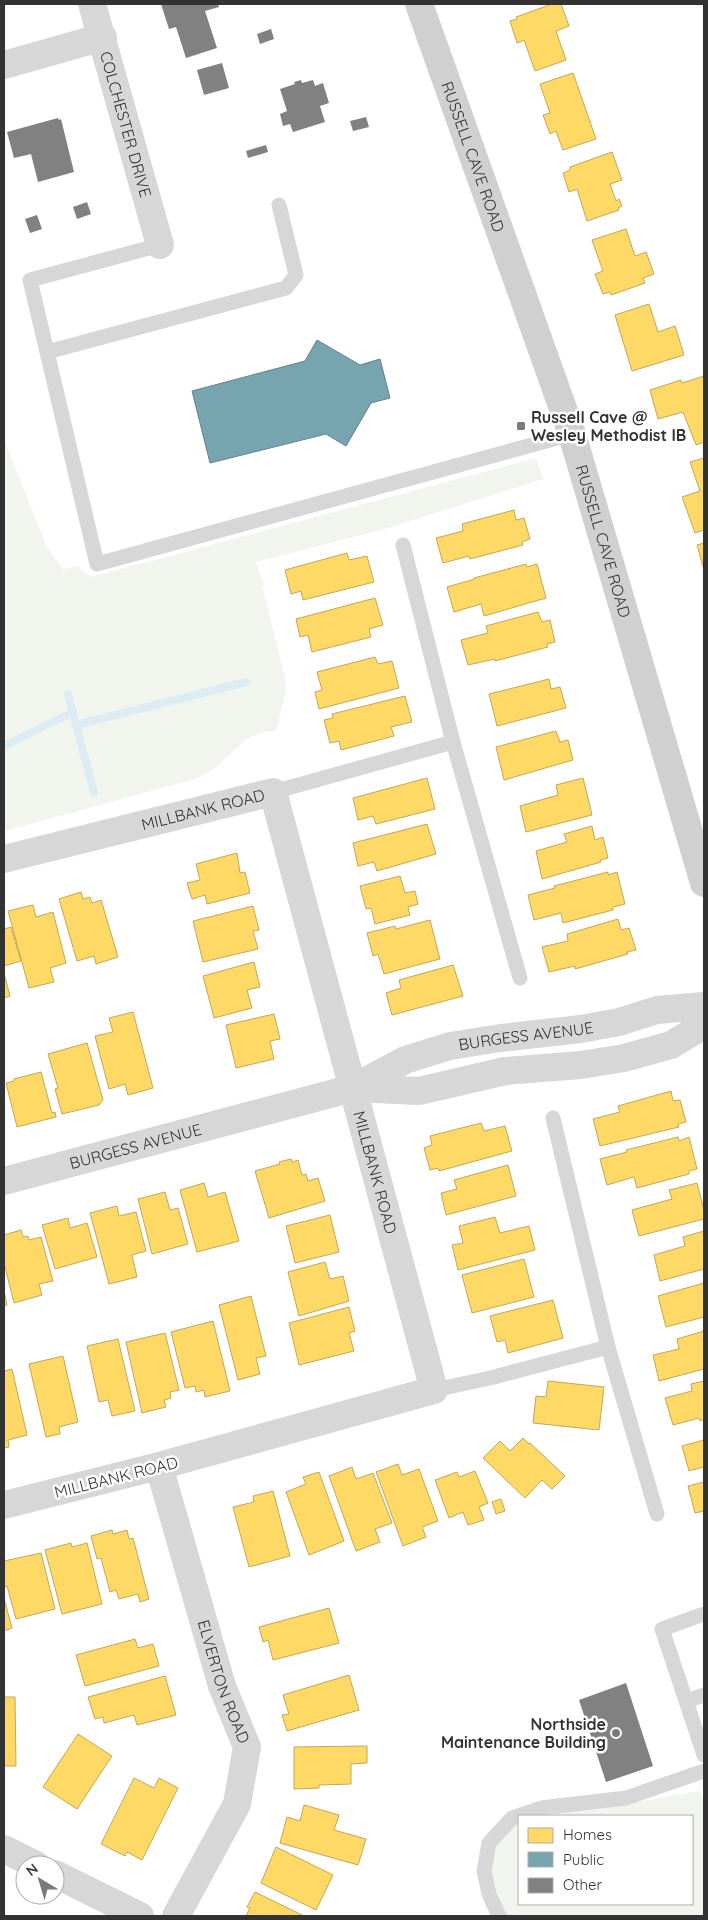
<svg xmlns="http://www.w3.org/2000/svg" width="708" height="1920" font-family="Quicksand,sans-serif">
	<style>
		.green { fill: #f1f5ed }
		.homes { fill: #ffd966; stroke: #c2a757 }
		.public { fill: #76a5af; stroke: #62838a }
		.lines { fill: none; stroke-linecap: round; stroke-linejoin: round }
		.stream { stroke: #ddebf3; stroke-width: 8 }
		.building { fill: #818181 }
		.lane { stroke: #d7d7d7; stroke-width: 15 }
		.street { stroke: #d7d7d7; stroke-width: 28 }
		.secondary { stroke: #d0d0d0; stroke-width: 28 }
		.poi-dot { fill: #7a7a7a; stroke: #fff; stroke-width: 2 }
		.labels { text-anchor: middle; stroke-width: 5; stroke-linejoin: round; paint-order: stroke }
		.street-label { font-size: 16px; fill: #333; stroke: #fff }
		.poi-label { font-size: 16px; font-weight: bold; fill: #333; stroke: #fff; text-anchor: start }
	</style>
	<rect width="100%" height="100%" fill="#fff"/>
	<!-- green -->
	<g class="green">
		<path d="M4 439 47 547 63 569 77 566 91 577 536 458 543 479 381 530 255 562 265 585 262 586 285 677 286 689 276 731C248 729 234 753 216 767 210 772 204 775 198 778L4 831Z"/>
		<polygon points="700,1791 704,1803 704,1916 506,1916 489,1872 495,1848 504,1832 519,1822 519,1904 692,1904 692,1816 540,1816 553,1813 600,1809"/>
	</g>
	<!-- homes -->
	<g class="homes">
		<polygon points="552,4 561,4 569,26 556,31 566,60 535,71 524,40 517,43 510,21 517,19 516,17"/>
		<polygon points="573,73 596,139 563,150 556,131 550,134 543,115 550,113 540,84"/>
		<polygon points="612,152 622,180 610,184 616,201 619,199 622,206 618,208 619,210 587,221 577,189 569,192 563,173 570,170 570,167"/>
		<polygon points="626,229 635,256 646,252 654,274 643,278 645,283 611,295 610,292 603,294 595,274 603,271 592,240"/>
		<polygon points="649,304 658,332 675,326 684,355 632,371 615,315"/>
		<polygon points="704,376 704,442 696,445 683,412 658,419 650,390 681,380 682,383"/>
		<polygon points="704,458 704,530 695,533 682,497 700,491 690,462"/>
		<polygon points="514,510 516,520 524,518 530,539 522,542 523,545 470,559 469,556 443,563 436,538 463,531 462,524"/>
		<polygon points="704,543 704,570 697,545"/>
		<polygon points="347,553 349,560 367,556 374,582 303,600 301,591 291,594 285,570"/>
		<polygon points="526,564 527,567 537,564 546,598 484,616 481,604 454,612 447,587 475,579 474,578"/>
		<polygon points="375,598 383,625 369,629 371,637 312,652 308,635 300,637 296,619"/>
		<polygon points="538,612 542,622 550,620 555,642 547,644 548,647 495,661 495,659 468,665 461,640 488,633 486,626"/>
		<polygon points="375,657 378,664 392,661 399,688 319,709 315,692 322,690 317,672"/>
		<polygon points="549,679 551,689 560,687 566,708 497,726 489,694"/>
		<polygon points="405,696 412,722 391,727 394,736 341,750 339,741 330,743 324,720 333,718 332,714"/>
		<polygon points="556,731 560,742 568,740 573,760 504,780 496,747"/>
		<polygon points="427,778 435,809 376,824 373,816 358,820 353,798"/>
		<polygon points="583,778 592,815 526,832 520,806 558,795 556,785"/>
		<polygon points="427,824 436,854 377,871 374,862 358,866 353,843"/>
		<polygon points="592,826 595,840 603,837 608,858 600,860 601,862 542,879 536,851 567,842 564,834"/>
		<polygon points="237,853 240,873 245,872 250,893 207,904 205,895 192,899 187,883 200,880 196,864"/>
		<polygon points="608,872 608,875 617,872 625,904 613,907 613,910 563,923 561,913 534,920 528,895 555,888 554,886"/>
		<polygon points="400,876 405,893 415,891 418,904 408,907 410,915 375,924 371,908 366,909 360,886"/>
		<polygon points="81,892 83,899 90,897 92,903 101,900 118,957 96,964 94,956 77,961 59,899"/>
		<polygon points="33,905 36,917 53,912 66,963 50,968 54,982 29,988 8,911"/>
		<polygon points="253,906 259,930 253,931 258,949 203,962 193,921"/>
		<polygon points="618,919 621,930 629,928 636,950 627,952 628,954 575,969 575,966 549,972 542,947 568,941 567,934"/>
		<polygon points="430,920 440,959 384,974 378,954 373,956 367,933 395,926 396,929"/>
		<polygon points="11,927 21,961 4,966 4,929"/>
		<polygon points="254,962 260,987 247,990 252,1008 214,1018 203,976"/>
		<polygon points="453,965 463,996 392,1015 386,993 401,988 399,980"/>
		<polygon points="4,973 10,996 4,998"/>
		<polygon points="133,1012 153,1088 128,1095 125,1084 109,1089 95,1036 113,1032 109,1018"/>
		<polygon points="274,1014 280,1039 270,1041 274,1059 236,1068 226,1025"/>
		<polygon points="87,1043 103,1100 99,1105 62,1114 55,1089 58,1088 48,1054"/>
		<polygon points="41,1072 52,1113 55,1112 56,1117 17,1127 6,1083 14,1081 14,1079"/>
		<polygon points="671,1091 673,1101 680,1100 686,1122 678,1124 679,1127 600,1146 593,1119 620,1112 618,1106"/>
		<polygon points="481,1123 484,1131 505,1126 512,1151 439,1171 438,1168 430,1170 424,1148 432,1145 430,1136"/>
		<polygon points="678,1137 679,1141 689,1137 697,1169 689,1171 689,1174 637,1188 634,1177 607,1185 600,1159 627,1152 626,1150"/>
		<polygon points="291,1159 292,1162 298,1160 302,1175 306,1174 308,1181 318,1178 325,1201 269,1218 255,1171 280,1164 279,1162"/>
		<polygon points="508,1165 516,1196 446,1215 441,1193 457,1189 454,1180"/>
		<polygon points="204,1183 208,1197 225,1192 239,1241 197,1252 180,1190"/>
		<polygon points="697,1183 704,1210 704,1219 639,1236 632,1210 672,1199 669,1190"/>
		<polygon points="165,1192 170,1210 178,1208 188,1244 152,1254 138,1199"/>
		<polygon points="117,1206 119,1216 136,1212 146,1251 132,1255 137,1277 109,1284 90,1213"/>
		<polygon points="330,1215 339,1252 295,1263 286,1226"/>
		<polygon points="495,1217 500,1233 529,1226 535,1250 458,1270 452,1245 463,1243 459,1226"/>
		<polygon points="68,1218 70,1228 87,1223 97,1257 55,1269 42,1225"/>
		<polygon points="21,1230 23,1237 28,1236 29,1240 41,1237 53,1281 39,1284 42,1295 14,1303 4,1263 4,1235"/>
		<polygon points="704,1231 704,1269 660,1281 654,1255 685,1246 683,1237"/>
		<polygon points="524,1259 534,1297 472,1313 462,1275"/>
		<polygon points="325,1262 330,1279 343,1276 349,1301 299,1316 288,1272"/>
		<polygon points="704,1283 704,1317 666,1327 658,1296"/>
		<polygon points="4,1291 7,1305 4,1306"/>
		<polygon points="251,1296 266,1356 256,1358 260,1374 238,1380 219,1305"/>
		<polygon points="553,1300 563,1338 508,1353 505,1340 497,1342 490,1316"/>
		<polygon points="349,1307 355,1331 349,1333 354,1351 299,1365 289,1323"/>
		<polygon points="213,1321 230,1391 205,1397 204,1390 196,1392 195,1386 185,1388 171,1332"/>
		<polygon points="704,1331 704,1369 659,1381 653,1355 679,1349 677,1339"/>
		<polygon points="165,1333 179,1390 170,1392 171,1398 164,1400 166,1407 142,1413 126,1342"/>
		<polygon points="118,1339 135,1411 112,1416 108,1400 99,1402 87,1346"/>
		<polygon points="63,1356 78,1422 59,1427 60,1434 46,1437 29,1364"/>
		<polygon points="12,1369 27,1435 8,1440 9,1447 4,1448 4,1371"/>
		<polygon points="548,1381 604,1387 599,1430 533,1423 536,1396 546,1397"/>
		<polygon points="704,1381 704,1419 700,1421 699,1418 673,1425 665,1398 692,1391 691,1384"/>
		<polygon points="523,1438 529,1444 530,1443 565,1476 552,1489 542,1480 525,1498 483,1458 500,1441 510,1451"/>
		<polygon points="704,1440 704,1467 689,1471 682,1446"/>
		<polygon points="398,1464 402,1475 419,1469 438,1521 422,1527 426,1537 403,1546 376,1472"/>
		<polygon points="352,1467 356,1479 373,1473 392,1523 375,1529 380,1542 356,1551 329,1476"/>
		<polygon points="475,1471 488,1503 479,1507 484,1520 468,1525 463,1512 449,1518 435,1480 457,1472 459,1477"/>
		<polygon points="319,1472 344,1541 309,1555 286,1492 306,1484 303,1477"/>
		<polygon points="704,1482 704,1511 695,1513 688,1486"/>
		<polygon points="273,1491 290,1556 249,1567 233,1507 254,1502 253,1496"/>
		<polygon points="501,1499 505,1511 496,1514 492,1502"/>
		<polygon points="112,1530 113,1534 127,1530 129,1539 133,1538 149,1599 140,1602 138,1594 119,1599 116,1590 110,1592 101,1558 97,1559 91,1536"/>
		<polygon points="71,1543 72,1547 87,1543 102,1604 62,1614 45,1550"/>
		<polygon points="41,1553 55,1609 16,1619 7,1586 5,1587 4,1580 4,1561"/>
		<polygon points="4,1598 12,1628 4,1631"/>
		<polygon points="329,1608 339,1643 273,1660 268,1640 263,1642 259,1627"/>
		<polygon points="135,1639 138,1648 153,1644 159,1666 85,1686 76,1655"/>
		<polygon points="349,1675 359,1710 287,1731 282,1715 289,1714 283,1695"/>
		<polygon points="165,1676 176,1715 137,1725 134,1715 104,1723 103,1717 95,1719 88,1697"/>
		<polygon points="4,1697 15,1697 16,1766 4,1766"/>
		<polygon points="78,1734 112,1756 77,1809 43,1787"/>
		<polygon points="367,1746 367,1763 351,1764 351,1784 319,1785 319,1788 294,1789 294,1747"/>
		<polygon points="134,1778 154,1788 159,1778 178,1788 142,1860 127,1852 125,1856 101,1844"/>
		<polygon points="304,1805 339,1815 334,1830 366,1839 358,1865 280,1843 287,1817 300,1821"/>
		<polygon points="276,1847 333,1875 316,1910 261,1883"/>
		<polygon points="255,1892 304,1916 246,1916 250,1908 247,1907"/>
	</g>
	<!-- public -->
	<polygon class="public" points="317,340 360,365 380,359 390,398 371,403 346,446 326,434 210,463 192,391 305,361"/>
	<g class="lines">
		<!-- stream -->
		<g class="stream">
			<polyline points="68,694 76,725 246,682"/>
			<polyline points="76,725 94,792"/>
			<polyline points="4,746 73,712"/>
		</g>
	</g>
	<!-- building -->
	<g class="building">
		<polygon points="161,4 218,4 219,7 205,11 217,48 186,58 176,27 169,29"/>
		<polygon points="271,29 274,39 260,44 257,34"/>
		<polygon points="222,63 229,88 204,95 197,70"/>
		<polygon points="301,80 302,83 313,80 315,86 323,83 329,103 320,106 325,122 293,132 290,124 283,126 280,114 287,111 280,89 295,84 294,82"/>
		<polygon points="366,117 369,127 353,131 350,121"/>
		<polygon points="58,118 59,120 61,119 74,172 38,182 31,154 14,158 7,132"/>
		<polygon points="266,145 268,152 248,158 246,151"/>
		<polygon points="87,202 91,214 77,219 73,207"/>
		<polygon points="37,215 42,229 30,233 25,219"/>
		<polygon points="626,1683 653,1766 606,1782 579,1700"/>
	</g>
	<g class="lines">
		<!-- lane -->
		<g class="lane">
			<polyline points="279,205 296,275 286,288 47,352 97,564 572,434"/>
			<polyline points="47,352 30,280 160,245"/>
			<polyline points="453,742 520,978"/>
			<polyline points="273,792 453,742 403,545"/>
			<polyline points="553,1118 608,1347"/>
			<polyline points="434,1390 490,1378 608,1347 657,1514"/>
			<polyline points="704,1614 662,1629 704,1755"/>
			<polyline points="686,1701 704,1695"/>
			<polyline points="499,1916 489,1894 484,1871 489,1843 512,1818 541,1808 626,1798 704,1771"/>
		</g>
		<!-- street -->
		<g class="street">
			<path id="s1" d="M92 4 160 245"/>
			<polyline points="4,65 103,37"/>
			<path id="s2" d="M4 859 273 792 434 1390 159 1466 4 1505"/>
			<polyline points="353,1088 419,1091 505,1071 581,1065 624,1058 671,1045 704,1025"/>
			<path id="s3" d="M4 1181 353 1088 405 1060 450 1046 501 1038 581 1029 619 1022 657 1010 704 1006"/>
			<path id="s4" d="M159 1466 222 1686 247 1747 237 1804 176 1916"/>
			<polyline points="4,1849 36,1865"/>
			<polyline points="55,1874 140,1916"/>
		</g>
		<!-- secondary -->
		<path class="secondary" id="s5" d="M419 4 572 434 704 883"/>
	</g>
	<!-- markers -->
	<g class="poi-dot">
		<rect x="516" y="421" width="10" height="10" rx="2.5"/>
		<circle cx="616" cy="1733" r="5"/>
	</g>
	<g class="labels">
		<!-- street labels -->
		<g class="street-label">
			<text dy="6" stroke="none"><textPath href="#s1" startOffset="125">COLCHESTER DRIVE</textPath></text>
			<text dy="6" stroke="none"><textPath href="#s5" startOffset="162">RUSSELL CAVE ROAD</textPath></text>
			<text dy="6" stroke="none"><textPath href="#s5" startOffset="568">RUSSELL CAVE ROAD</textPath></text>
			<text dy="6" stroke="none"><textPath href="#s2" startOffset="205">MILLBANK ROAD</textPath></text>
			<text dy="6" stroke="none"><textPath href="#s3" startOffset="544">BURGESS AVENUE</textPath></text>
			<text dy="6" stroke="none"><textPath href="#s3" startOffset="136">BURGESS AVENUE</textPath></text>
			<text dy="6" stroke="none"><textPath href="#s2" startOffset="671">MILLBANK ROAD</textPath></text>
			<text transform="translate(116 1477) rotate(-14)" y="6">MILLBANK ROAD</text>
			<text dy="6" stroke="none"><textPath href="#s4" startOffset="225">ELVERTON ROAD</textPath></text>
		</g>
		<!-- poi labels -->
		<g class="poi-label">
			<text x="531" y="423">Russell Cave @<tspan x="531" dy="18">Wesley Methodist IB</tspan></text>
			<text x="606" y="1730" text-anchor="end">Northside<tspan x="606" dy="18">Maintenance Building</tspan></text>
		</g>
	</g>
	<!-- border -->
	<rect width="708" height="1920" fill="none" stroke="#333333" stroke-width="10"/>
	<!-- legend -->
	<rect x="518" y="1815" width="175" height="90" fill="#ffffff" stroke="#adadad"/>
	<rect x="528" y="1828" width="25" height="15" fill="#ffd966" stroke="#adadad"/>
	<text x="563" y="1840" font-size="15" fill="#333333">Homes</text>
	<rect x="528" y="1852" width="25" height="15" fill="#76a5af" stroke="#adadad"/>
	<text x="563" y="1865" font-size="15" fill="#333333">Public</text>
	<rect x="528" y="1878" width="25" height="15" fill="#818181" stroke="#adadad"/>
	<text x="563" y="1890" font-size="15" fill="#333333">Other</text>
	<!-- north arrow -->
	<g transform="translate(40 1880) rotate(322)"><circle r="24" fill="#ffffff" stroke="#adadad"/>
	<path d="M0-4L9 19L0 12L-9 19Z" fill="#7a7a7a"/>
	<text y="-8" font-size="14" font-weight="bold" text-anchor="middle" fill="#333333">N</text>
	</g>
</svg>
